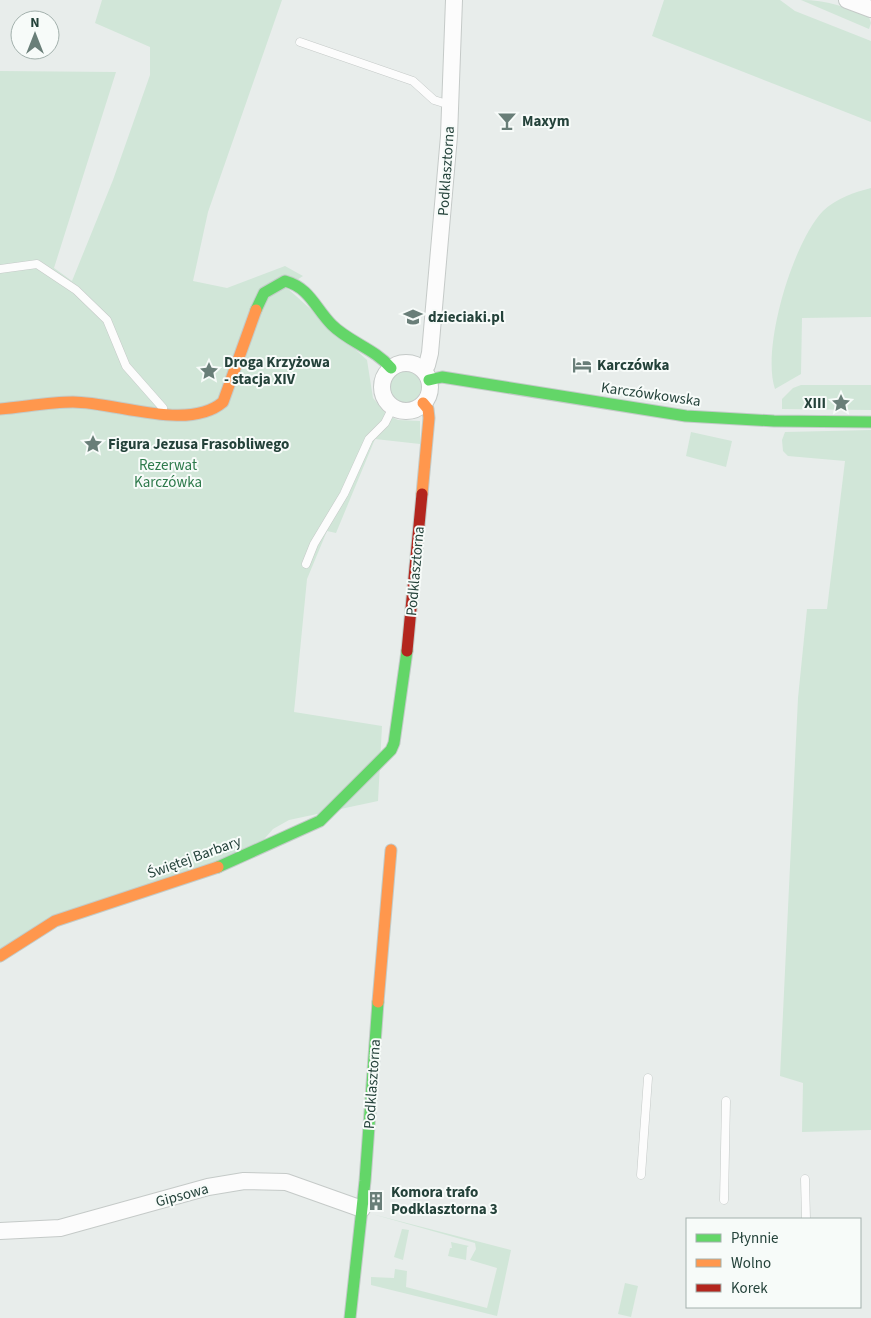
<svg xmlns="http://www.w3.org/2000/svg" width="871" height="1318" font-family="'Source Sans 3',sans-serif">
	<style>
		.green { fill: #d1e6d8 }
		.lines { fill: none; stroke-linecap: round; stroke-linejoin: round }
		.lane-casing { stroke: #c5cac8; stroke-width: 9 }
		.street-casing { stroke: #c5cac8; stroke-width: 18 }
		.fast-casing { stroke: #c3cbc8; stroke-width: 13 }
		.slow-casing { stroke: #c3cbc8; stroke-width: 13 }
		.jam-casing { stroke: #c3cbc8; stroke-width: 13 }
		.lane { stroke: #fcfcfc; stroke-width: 8 }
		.street { stroke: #fcfcfc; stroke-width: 16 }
		.fast { stroke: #63d668; stroke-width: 11 }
		.slow { stroke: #ff974d; stroke-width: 11 }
		.jam { stroke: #b3261e; stroke-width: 11 }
		.labels { text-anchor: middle; stroke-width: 4; stroke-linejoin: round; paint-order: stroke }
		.poi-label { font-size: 15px; font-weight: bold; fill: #24423a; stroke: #f7fbf9; text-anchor: start }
		.street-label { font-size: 15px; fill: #24423a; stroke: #f7fbf9 }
		.park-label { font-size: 15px; fill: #2d7a4b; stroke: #f7fbf9 }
	</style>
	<rect width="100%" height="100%" fill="#e8edeb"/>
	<!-- green -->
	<g class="green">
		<polygon points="102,0 282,0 208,212 193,281 227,288 285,266 303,276 286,287 367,360 373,398 387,415 398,420 420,421 420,444 375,439 336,533 327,531 307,579 294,712 382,726 378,801 289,820 273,829 253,852 61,918 0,963 0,71 116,72 54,268 72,281 113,180 150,75 150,47 95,23"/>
		<polygon points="664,0 780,0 795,11 871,41 871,122 652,36"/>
		<path d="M801 0C828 0 845 7 869 17L871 23 869 29Z"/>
		<path d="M871 188V317L802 318 801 374 775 389C761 348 793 242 823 211 835 199 855 192 871 188Z"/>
		<circle cx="405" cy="387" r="16"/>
		<polygon points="801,385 871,385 871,410 782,409 782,399 793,388"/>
		<polygon points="871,430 871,1130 802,1132 803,1083 780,1076 798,698 807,609 827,609 845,461 788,456 783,451 782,440 785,432"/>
		<polygon points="691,432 732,441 726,467 686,456"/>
		<polygon points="372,1214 511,1250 497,1316 371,1285 371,1277 394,1278 395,1269 407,1271 406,1287 487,1308 497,1268 470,1260 476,1249 475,1243"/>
		<polygon points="402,1229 409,1230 403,1260 394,1257"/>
		<polygon points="451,1242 469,1246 467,1247 466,1260 448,1256 450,1248 452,1248"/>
		<polygon points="625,1283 638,1286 631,1317 618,1314"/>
	</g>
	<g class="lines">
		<!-- lane casing -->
		<g class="lane-casing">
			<g id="lane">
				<polyline points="300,42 413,81 434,100 450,105"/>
				<polyline points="0,269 37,264 76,290 107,320 126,366 163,408"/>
				<polyline points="306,564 314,544 344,494 369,439 385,423 393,407"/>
				<polyline points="641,1175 648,1078"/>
				<polyline points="805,1179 806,1219"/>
				<polyline points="724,1200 726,1101"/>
			</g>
		</g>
		<!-- street casing -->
		<g class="street-casing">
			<g id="street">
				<polyline points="847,0 871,9"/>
				<circle cx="406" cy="387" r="24"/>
				<polyline points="423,369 427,365 430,353 449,136 454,0"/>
				<polyline points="0,1231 60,1228 208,1187 244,1181 286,1182 362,1209"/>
			</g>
		</g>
		<!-- fast casing -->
		<g class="fast-casing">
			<g id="fast">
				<path d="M256 310 264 293 285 281C310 288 315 308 332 325 349 342 375 349 391 368"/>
				<polyline points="429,380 442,377 686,416 774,421 871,422"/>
				<polyline points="218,867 320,821 391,750 394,743 407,651"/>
				<polyline points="350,1318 365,1181 378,1002"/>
			</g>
		</g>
		<!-- slow casing -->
		<g class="slow-casing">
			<g id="slow">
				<path d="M0 409C24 407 49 402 73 402 116 402 188 432 223 402L256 310"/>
				<polyline points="422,494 429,418 428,409 423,403"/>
				<polyline points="0,956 55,921 218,867"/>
				<polyline points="378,1002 391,850"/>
			</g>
		</g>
		<!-- jam casing -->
		<g class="jam-casing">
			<polyline id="jam" points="407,651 422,494"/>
		</g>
		<!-- lane -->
		<use href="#lane" class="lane"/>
		<!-- street -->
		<use href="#street" class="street"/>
		<!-- fast -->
		<use href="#fast" class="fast"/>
		<!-- slow -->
		<use href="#slow" class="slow"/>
		<!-- jam -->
		<use href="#jam" class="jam"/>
	</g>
	<!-- icons -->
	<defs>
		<g id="bar-bare" transform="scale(1.5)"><path d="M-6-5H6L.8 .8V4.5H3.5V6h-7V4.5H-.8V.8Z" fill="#697e78" stroke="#f7fbf9" stroke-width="2.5" paint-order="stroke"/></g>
		<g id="school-bare" transform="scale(1.5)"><path d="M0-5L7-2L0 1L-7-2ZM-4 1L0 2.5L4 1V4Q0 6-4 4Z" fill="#697e78" stroke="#f7fbf9" stroke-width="2.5" paint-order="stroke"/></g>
		<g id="hotel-bare" transform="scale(1.5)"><path d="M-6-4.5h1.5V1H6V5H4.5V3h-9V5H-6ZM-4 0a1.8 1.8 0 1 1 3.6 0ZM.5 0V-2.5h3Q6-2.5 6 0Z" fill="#697e78" stroke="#f7fbf9" stroke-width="2.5" paint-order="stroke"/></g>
		<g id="sight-bare" transform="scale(1.5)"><path d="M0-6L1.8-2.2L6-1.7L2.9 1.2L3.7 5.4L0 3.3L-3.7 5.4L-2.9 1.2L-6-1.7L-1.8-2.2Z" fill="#697e78" stroke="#f7fbf9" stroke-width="2.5" paint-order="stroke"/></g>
		<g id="building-bare" transform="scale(1.5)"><path d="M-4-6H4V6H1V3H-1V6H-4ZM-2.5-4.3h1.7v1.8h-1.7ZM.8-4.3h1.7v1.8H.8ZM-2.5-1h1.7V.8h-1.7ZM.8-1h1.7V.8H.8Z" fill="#697e78" stroke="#f7fbf9" stroke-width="2.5" paint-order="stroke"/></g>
	</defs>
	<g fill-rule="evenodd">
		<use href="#bar-bare" x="507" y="121"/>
		<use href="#school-bare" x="413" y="317"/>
		<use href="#hotel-bare" x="582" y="365"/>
		<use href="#sight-bare" x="209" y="371"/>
		<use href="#sight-bare" x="841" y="403"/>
		<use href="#sight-bare" x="93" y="444"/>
		<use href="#building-bare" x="376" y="1201"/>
	</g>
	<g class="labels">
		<!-- poi labels -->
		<g class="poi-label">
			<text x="522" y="126">Maxym</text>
			<text x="428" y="322">dzieciaki.pl</text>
			<text x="224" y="367">Droga Krzyżowa<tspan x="224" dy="17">- stacja XIV</tspan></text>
			<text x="597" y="370">Karczówka</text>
			<text x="826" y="408" text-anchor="end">XIII</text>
			<text x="108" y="449">Figura Jezusa Frasobliwego</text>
			<text x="391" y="1197">Komora trafo<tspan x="391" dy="17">Podklasztorna 3</tspan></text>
		</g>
		<!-- street labels -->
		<g class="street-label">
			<text transform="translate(446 171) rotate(-86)" y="5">Podklasztorna</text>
			<text transform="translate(651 394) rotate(8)" y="5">Karczówkowska</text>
			<text transform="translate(415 571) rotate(-85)" y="5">Podklasztorna</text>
			<text transform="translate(194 857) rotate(-20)" y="5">Świętej Barbary</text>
			<text transform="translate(372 1084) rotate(-86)" y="5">Podklasztorna</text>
			<text transform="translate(182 1195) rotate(-15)" y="5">Gipsowa</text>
		</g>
		<!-- park labels -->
		<g class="park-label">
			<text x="168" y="470">Rezerwat<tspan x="168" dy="17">Karczówka</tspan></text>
		</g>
	</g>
	<!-- legend -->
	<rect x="686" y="1218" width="175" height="90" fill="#f7fbf9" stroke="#a3b1ad"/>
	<rect x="696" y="1234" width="25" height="8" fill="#63d668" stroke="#a3b1ad"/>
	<text x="731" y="1243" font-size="15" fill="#24423a">Płynnie</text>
	<rect x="696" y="1259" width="25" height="8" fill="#ff974d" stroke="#a3b1ad"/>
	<text x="731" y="1268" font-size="15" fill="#24423a">Wolno</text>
	<rect x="696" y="1284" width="25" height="8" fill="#b3261e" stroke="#a3b1ad"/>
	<text x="731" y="1293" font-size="15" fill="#24423a">Korek</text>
	<!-- north arrow -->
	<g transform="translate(35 35)"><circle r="24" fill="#f7fbf9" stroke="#a3b1ad"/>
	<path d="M0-4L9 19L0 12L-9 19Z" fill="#697e78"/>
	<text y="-8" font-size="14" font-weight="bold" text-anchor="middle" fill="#24423a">N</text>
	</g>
</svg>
